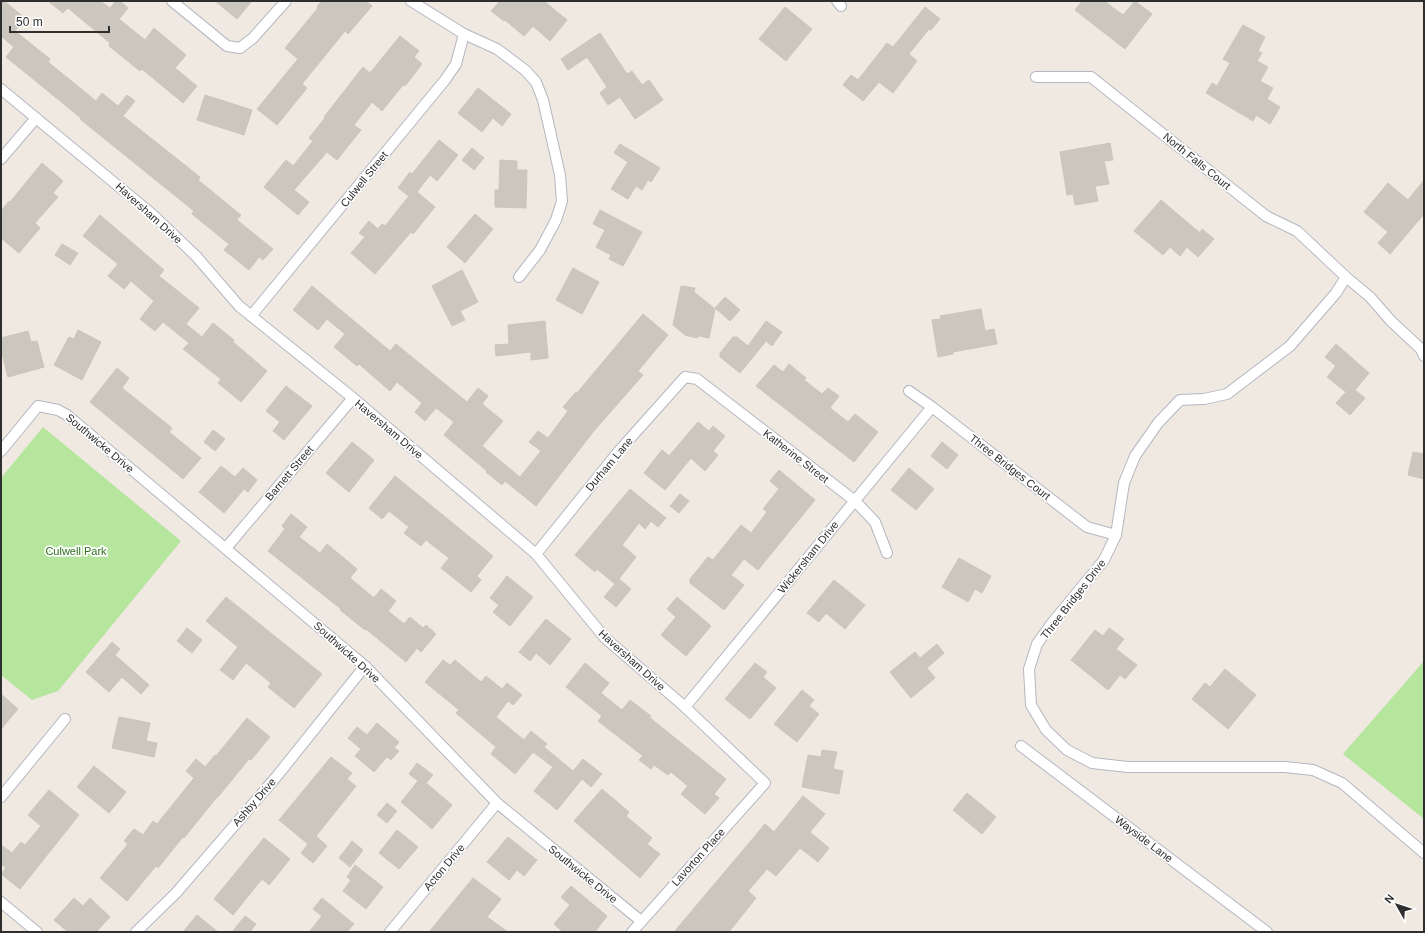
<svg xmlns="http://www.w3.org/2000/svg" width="1425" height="933" font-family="Arial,sans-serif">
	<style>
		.green { fill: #b6e59e }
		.building { fill: #cbc7bf; stroke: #cbc5ba }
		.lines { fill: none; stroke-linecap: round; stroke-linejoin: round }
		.minor-casing { stroke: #b4b7c1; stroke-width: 12 }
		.minor { stroke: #fff; stroke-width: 10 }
		.labels { text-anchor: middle; stroke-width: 3.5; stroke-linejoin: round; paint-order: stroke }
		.street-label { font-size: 11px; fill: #2e2e2e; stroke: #fff }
		.park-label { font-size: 11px; fill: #2c6e1b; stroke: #fff }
	</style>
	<rect width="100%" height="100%" fill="#efe9e1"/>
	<!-- green -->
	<g class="green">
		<polygon points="43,427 181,541 58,691 32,700 1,675 1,478"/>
		<polygon points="1424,661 1424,819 1343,754"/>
	</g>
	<!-- building -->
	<g class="building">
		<polygon points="1,1 4,1 25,18 15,31 50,59 48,62 96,101 102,93 118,106 127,95 135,101 123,116 200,177 198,180 241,215 237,220 273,249 263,260 259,257 249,270 224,250 229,244 192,214 194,211 80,119 81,118 6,57 14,47 1,36"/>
		<polygon points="48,1 100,1 110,8 116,1 120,1 128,8 119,19 145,40 154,28 186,55 175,68 197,86 183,103 142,69 140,71 109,46 110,43 68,8 63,13"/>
		<polygon points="215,1 252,1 237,19"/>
		<polygon points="322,1 366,1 372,6 348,34 345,31 302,84 307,88 277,125 257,109 298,59 285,48 318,8 317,6"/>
		<polygon points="500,1 544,1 567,20 550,41 533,26 524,36 505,20 504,21 491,11"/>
		<polygon points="1082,1 1104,1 1123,15 1135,1 1152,14 1125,49 1075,10"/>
		<polygon points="785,7 812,29 786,61 759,39"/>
		<polygon points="925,7 940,19 931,30 929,29 909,54 917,61 893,93 879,82 863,101 843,85 851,75 858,80 887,43 893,47"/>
		<polygon points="1243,25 1265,37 1258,51 1262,53 1257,61 1268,67 1260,81 1273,88 1267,99 1280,107 1270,124 1256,115 1253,121 1206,93 1212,83 1217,86 1230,63 1223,59"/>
		<polygon points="600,33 627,74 632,71 642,85 649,80 663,100 635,119 620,97 608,105 600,93 607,87 587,57 568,70 561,59"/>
		<polygon points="400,36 419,51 414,57 422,64 405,86 403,85 382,111 372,102 354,125 361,130 337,160 327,152 294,190 309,202 298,215 264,187 286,160 293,166 313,141 309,138 325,118 324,117 363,67 370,73"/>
		<polygon points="478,88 511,114 502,126 493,118 482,132 458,113"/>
		<polygon points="205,95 252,110 244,135 197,120"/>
		<polygon points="439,140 458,155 437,181 430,175 417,192 435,207 413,234 411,232 375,274 351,253 365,237 359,233 369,221 378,229 382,224 385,226 409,196 398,188 410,172 412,174"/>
		<polygon points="1110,143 1113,160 1104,161 1109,184 1095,186 1098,201 1075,205 1073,194 1067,195 1060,152"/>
		<polygon points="620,144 660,168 651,182 648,180 642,190 636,186 628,199 611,189 628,162 614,153"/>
		<polygon points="472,148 484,158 474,170 462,160"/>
		<polygon points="500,160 517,161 517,170 527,170 526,208 495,207 495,190 499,190"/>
		<polygon points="42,163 63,181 53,193 58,197 35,223 40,228 19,253 1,238 1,211 9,201 10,202"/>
		<polygon points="1424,180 1424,214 1390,254 1378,243 1388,232 1364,212 1388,183 1408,200"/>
		<polygon points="1161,200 1200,233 1202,229 1214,239 1198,257 1187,247 1180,256 1170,247 1163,255 1134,231"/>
		<polygon points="600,210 642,232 623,266 609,259 611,255 596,247 605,230 593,224"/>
		<polygon points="475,214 493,229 465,263 447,247"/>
		<polygon points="100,215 164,270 159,276 199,308 186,324 202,337 213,323 234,340 233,342 267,371 241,402 218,383 221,379 183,349 189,343 163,322 155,331 140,319 154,301 131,281 124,289 108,276 118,264 83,236"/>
		<polygon points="62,244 78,253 70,265 55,255"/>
		<polygon points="573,268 599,282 582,314 556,300"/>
		<polygon points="462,270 478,302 460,311 465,320 452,326 432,286"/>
		<polygon points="312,286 390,351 396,344 467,402 478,388 488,396 482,404 503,421 482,446 520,477 541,451 529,442 538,431 548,438 568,411 563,407 576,392 577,393 643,314 668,335 638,371 643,375 593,432 536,506 505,481 502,485 486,472 487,471 444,435 454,422 436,408 425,421 415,412 422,403 397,382 390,391 359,364 357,366 334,347 345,334 327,319 318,330 293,310"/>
		<polygon points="681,286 695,288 694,292 715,309 709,338 699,336 697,338 685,335 673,325"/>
		<polygon points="725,297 740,310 730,321 715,308"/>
		<polygon points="981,309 985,331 994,329 997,344 953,352 953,354 938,357 932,320 941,319 940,316"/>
		<polygon points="545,321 548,358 531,360 531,352 496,356 495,345 509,344 508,325"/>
		<polygon points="766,321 782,332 772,346 766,341 740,373 720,357 720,353 733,337 737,337 748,346"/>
		<polygon points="78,330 101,342 82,380 54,365 69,337 74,339"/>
		<polygon points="28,331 31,342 37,341 44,367 8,377 1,350 1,338"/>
		<polygon points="1336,344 1369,373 1355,390 1365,398 1350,415 1336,403 1346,392 1327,377 1336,366 1325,357"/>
		<polygon points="789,364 806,378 804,380 822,394 828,388 839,396 830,408 848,422 855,414 878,432 854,462 756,386 774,365 783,372"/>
		<polygon points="117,368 129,378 122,388 172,428 169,432 201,458 183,479 90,402"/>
		<polygon points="286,386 312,406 284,440 273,431 280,422 266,411"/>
		<polygon points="698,422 709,431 713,426 725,436 713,451 718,455 705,471 691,458 665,490 644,473 662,450 669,456"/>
		<polygon points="213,430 225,439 215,451 204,442"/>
		<polygon points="352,442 374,460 349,492 326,473"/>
		<polygon points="942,442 958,455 947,469 931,456"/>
		<polygon points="1413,452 1424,454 1424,479 1408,475"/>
		<polygon points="221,466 235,477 243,468 257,480 248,492 244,489 224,513 199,492"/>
		<polygon points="909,468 934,489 916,510 891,490"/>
		<polygon points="779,470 815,500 758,570 744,559 731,575 744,585 724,610 690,583 690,579 708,557 713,560 741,525 751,533 767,512 763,509 779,489 770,481"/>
		<polygon points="395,476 493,556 477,576 481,580 471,592 441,568 449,558 426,540 421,546 404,533 409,527 389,511 382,519 369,508"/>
		<polygon points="630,489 666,518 658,527 651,521 645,529 639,523 622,545 636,557 615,584 597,569 595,572 575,555"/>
		<polygon points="680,494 689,501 679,513 670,506"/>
		<polygon points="291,514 307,527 299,537 320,553 327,544 357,569 350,578 374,598 381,589 396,601 388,611 404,624 410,617 423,628 426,625 436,634 421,652 417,648 406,662 366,629 365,630 340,610 341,609 268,551 285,529 282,526"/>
		<polygon points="959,558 991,576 982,593 975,589 968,602 942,587"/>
		<polygon points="507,576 533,597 510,626 493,612 499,605 490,598"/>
		<polygon points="619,579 631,589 616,607 604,597"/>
		<polygon points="834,580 865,605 845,629 826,613 819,622 807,613"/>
		<polygon points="226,597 322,674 294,708 268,687 271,683 246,663 233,680 220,670 238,647 206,621"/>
		<polygon points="677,597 711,626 686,656 661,635 676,617 667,609"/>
		<polygon points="546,619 571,639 550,665 536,653 530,661 519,652"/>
		<polygon points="187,628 202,640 192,653 177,641"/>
		<polygon points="1109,628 1124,639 1116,649 1137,665 1125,679 1120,675 1108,690 1071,660 1095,630 1103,636"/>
		<polygon points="112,642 120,649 115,655 149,685 141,694 122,677 109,692 86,672"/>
		<polygon points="937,644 944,653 927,668 935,678 911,698 890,672 915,652 920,658"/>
		<polygon points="443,660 450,665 455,660 481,682 486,676 502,689 507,683 522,695 513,705 508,701 496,717 524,740 531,731 547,744 544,747 573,771 583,759 602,774 591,787 582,779 557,810 534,791 553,767 533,752 515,774 491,754 496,747 456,713 459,710 425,682"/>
		<polygon points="585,663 609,683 601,693 622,710 630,700 651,716 649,717 726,779 714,794 719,798 705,814 681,794 688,786 671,772 668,775 654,765 651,769 639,760 643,756 598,721 602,716 566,687"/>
		<polygon points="755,663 767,672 763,677 776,688 750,719 725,699"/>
		<polygon points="1225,669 1256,695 1228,729 1192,699 1205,683 1210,687"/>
		<polygon points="802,690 814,700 809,706 819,714 797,742 774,724"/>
		<polygon points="1,694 18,709 1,729"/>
		<polygon points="119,717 150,723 146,741 157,743 154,757 112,748"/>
		<polygon points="247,718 270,737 251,760 249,759 218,797 217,797 184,838 183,837 158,868 156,866 127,901 100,878 128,844 124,841 134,829 143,835 153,821 157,824 194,778 186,771 196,759 205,767 215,755 216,756"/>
		<polygon points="377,723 399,742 394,748 399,751 391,760 387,757 374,772 355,756 361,749 348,738 357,727 367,735"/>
		<polygon points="822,750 837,752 833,769 843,771 839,794 802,787 808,755 821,757"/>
		<polygon points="331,757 352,773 347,779 356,786 316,836 327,846 313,863 301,853 308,844 279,820"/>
		<polygon points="417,763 433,775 426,783 452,805 432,829 401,802 418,781 409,774"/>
		<polygon points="94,766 126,792 109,813 77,787"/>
		<polygon points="602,789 629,812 626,816 652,838 647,844 660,854 640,878 574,821"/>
		<polygon points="49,790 79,815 20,889 1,874 6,868 1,864 1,845 12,853 21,842 25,845 41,826 28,815"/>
		<polygon points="967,793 996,817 982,834 953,810"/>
		<polygon points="803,796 825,814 810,832 829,848 818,862 800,848 776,876 767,869 748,891 756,898 729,932 674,932 765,824 774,832"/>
		<polygon points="387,803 397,811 387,823 377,815"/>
		<polygon points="397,830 418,847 399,869 379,853"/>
		<polygon points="508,837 537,860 524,876 517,870 509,880 487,862"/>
		<polygon points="264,838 290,859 269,885 262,879 233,915 214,899"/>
		<polygon points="352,841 363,850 350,867 339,858"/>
		<polygon points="355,865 383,887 366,909 343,891 351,880 347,877"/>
		<polygon points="473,878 501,899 487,917 508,932 429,932"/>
		<polygon points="571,886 607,916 595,932 563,932 554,924 570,905 561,897"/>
		<polygon points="74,898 83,906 90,898 110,917 96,932 68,932 54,920"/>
		<polygon points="322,898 354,924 347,932 309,932 322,916 313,909"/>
		<polygon points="197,915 218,932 183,932"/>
		<polygon points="245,916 256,924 250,932 232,932"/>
	</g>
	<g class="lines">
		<!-- minor casing -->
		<g class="minor-casing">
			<g id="minor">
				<polyline points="172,1 227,46 240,48 253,38 286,1"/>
				<polyline points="411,1 464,34 497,49 525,70 536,82 543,100 560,175 562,201 556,220 540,250 519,277"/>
				<polyline points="837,1 841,6"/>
				<polyline points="1036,77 1091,77 1266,216 1297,231 1346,277 1370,297 1391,321 1421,349 1424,356"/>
				<polyline points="1,89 152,214 196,256 239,306 353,398 536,554 605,638 685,707 765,783 632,932"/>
				<polyline points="1,159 36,118"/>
				<polyline points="1346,277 1336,293 1290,346 1227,394 1204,399 1180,400 1158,423 1135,456 1124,483 1116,535 1104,560 1052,623 1037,644 1029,669 1031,705 1046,730 1067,750 1092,763 1128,767 1285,767 1313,770 1342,783 1424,853"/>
				<polyline points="251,316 445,80 456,64 464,34"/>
				<polyline points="909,391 932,407 1087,527 1116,535"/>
				<polyline points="1,451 38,406 58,410 67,415 365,666 497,803 641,921"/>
				<polyline points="226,548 353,398"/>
				<polyline points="536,554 618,452 685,377 697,379 855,501 875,522 887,553"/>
				<polyline points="685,707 932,407"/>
				<polyline points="1021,746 1267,932"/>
				<polyline points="1,797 65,719"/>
				<polyline points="1,902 37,932"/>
				<polyline points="136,932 176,893 277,776 365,666"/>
				<polyline points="390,932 497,803"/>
			</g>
		</g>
		<!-- minor -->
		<use href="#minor" class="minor"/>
	</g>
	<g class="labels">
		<!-- street labels -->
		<g class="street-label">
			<text transform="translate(1197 161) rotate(39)" y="4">North Falls Court</text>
			<text transform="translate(364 179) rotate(-51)" y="4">Culwell Street</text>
			<text transform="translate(149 213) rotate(42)" y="4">Haversham Drive</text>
			<text transform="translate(389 429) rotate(40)" y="4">Haversham Drive</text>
			<text transform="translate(100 443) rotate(40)" y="4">Southwicke Drive</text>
			<text transform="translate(796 456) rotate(38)" y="4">Katherine Street</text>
			<text transform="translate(609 464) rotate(-50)" y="4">Durham Lane</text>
			<text transform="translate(1010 467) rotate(38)" y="4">Three Bridges Court</text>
			<text transform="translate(289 473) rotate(-50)" y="4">Barnett Street</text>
			<text transform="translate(808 557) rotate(-51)" y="4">Wickersham Drive</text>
			<text transform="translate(1073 599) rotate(-52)" y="4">Three Bridges Drive</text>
			<text transform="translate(347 652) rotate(42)" y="4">Southwicke Drive</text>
			<text transform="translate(632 660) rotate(42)" y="4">Haversham Drive</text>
			<text transform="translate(254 802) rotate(-49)" y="4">Ashby Drive</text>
			<text transform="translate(1144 839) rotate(37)" y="4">Wayside Lane</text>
			<text transform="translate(698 857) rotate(-48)" y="4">Lavorton Place</text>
			<text transform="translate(444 867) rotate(-50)" y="4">Acton Drive</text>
			<text transform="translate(583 874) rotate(39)" y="4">Southwicke Drive</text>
		</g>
		<!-- park labels -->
		<g class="park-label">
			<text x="76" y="555">Culwell Park</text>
		</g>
	</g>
	<!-- border -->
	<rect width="1425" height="933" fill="none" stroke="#2e2e2e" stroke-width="4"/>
	<!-- north arrow -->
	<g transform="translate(1397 905) rotate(309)" stroke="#ffffff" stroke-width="3" paint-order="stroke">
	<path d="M0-3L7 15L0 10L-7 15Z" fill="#2e2e2e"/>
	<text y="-6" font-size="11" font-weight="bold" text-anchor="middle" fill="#2e2e2e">N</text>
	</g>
	<!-- scale -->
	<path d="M10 26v6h99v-6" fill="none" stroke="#2e2e2e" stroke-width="2"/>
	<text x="16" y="26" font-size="12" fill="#2e2e2e" stroke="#ffffff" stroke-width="3" paint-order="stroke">50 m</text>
</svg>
